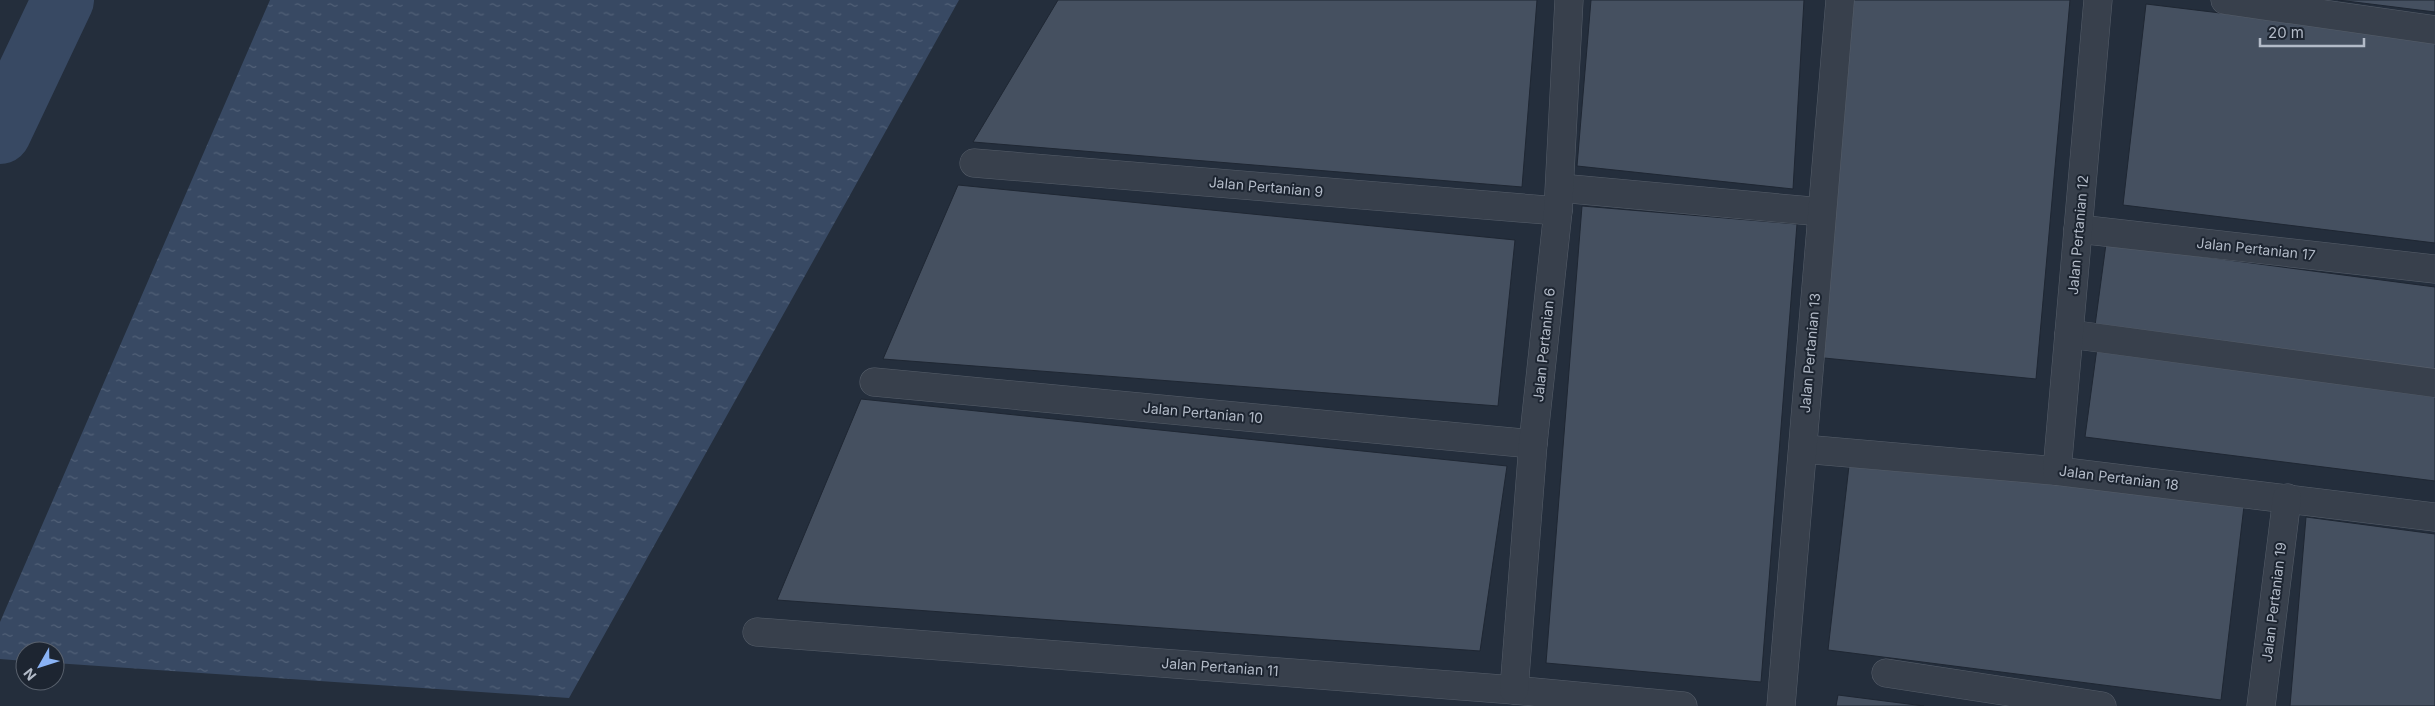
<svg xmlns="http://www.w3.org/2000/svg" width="2435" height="706" font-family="Inter,sans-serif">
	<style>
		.water { fill: url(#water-ripples) }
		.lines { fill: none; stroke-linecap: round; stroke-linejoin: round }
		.river { stroke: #384963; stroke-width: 62 }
		.building { fill: #455060; stroke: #1f2733 }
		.minor-casing { stroke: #565e6a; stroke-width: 29 }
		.minor { stroke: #38404c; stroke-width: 28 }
		.labels { text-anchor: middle; stroke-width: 4; stroke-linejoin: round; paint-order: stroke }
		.street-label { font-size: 14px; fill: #b3bbc8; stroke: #1d2531 }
	</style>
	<defs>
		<pattern id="water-ripples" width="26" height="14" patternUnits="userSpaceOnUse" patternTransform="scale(1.25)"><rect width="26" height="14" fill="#384963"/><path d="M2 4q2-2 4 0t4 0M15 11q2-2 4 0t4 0" fill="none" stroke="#526178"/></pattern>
	</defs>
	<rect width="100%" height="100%" fill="#242e3c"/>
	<!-- water -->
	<polygon class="water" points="270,0 959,0 569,698 55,663 55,651 25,651 25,661 0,659 0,622"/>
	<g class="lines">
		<!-- river -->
		<polyline class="river" points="0,133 63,0"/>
	</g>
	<!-- building -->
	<g class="building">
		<polygon points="1058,0 1537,0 1522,187 973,142"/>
		<polygon points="1591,0 1804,0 1793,189 1577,166"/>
		<polygon points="1847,0 2070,0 2036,379 1814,357"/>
		<polygon points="2338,0 2435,0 2435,12"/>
		<polygon points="2146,4 2435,39 2435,243 2123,205"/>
		<polygon points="958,185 1515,240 1498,406 883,359"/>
		<polygon points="1582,206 1797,224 1761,682 1546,663"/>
		<polygon points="2106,244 2435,287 2435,376 2094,333"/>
		<polygon points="2097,348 2435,392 2435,481 2085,437"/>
		<polygon points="861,399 1507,466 1480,651 777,600"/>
		<polygon points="1850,457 2244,506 2221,700 1828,650"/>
		<polygon points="2306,517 2435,534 2435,706 2290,706"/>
		<polygon points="1838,695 1924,706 1836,706"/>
	</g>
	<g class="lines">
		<!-- minor casing -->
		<g class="minor-casing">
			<g id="minor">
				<polyline points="2225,0 2435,30"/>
				<polyline points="974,163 1558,211"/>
				<polyline points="1560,188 1822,212"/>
				<polyline points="2078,229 2435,269"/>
				<polyline points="2069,334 2435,383"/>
				<polyline points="874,382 1533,444"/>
				<polyline points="1803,449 2057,471 2435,517"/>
				<polyline points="2057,471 2098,0"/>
				<polyline points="757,632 1514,690 1683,706"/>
				<polyline points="1886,673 2102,706"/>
				<polyline points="1514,690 1533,444 1558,211 1569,0"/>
				<polyline points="1781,706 1840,0"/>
				<polyline points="2261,706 2287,498"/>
			</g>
		</g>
		<!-- minor -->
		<use href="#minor" class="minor"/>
	</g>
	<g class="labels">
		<!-- street labels -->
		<g class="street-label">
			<text transform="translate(1266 187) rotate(5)" y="5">Jalan Pertanian 9</text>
			<text transform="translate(2078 235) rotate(-85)" y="5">Jalan Pertanian 12</text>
			<text transform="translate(2256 249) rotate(6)" y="5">Jalan Pertanian 17</text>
			<text transform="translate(1544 345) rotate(-84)" y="5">Jalan Pertanian 6</text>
			<text transform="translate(1810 353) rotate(-85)" y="5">Jalan Pertanian 13</text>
			<text transform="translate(1203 413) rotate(5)" y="5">Jalan Pertanian 10</text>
			<text transform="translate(2119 478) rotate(7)" y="5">Jalan Pertanian 18</text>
			<text transform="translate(2274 602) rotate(-83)" y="5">Jalan Pertanian 19</text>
			<text transform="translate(1220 667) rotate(4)" y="5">Jalan Pertanian 11</text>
		</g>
	</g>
	<!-- north arrow -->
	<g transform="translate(40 666) rotate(231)"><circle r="24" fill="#1d2531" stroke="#59616d"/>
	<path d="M0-4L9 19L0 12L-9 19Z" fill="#8ab3f5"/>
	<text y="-8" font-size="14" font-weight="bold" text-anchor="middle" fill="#b3bbc8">N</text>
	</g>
	<!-- scale -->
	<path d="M2260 38v8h104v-8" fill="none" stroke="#b3bbc8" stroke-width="2.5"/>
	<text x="2268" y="38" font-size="15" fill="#b3bbc8" stroke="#1d2531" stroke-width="4" paint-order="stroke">20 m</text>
</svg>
